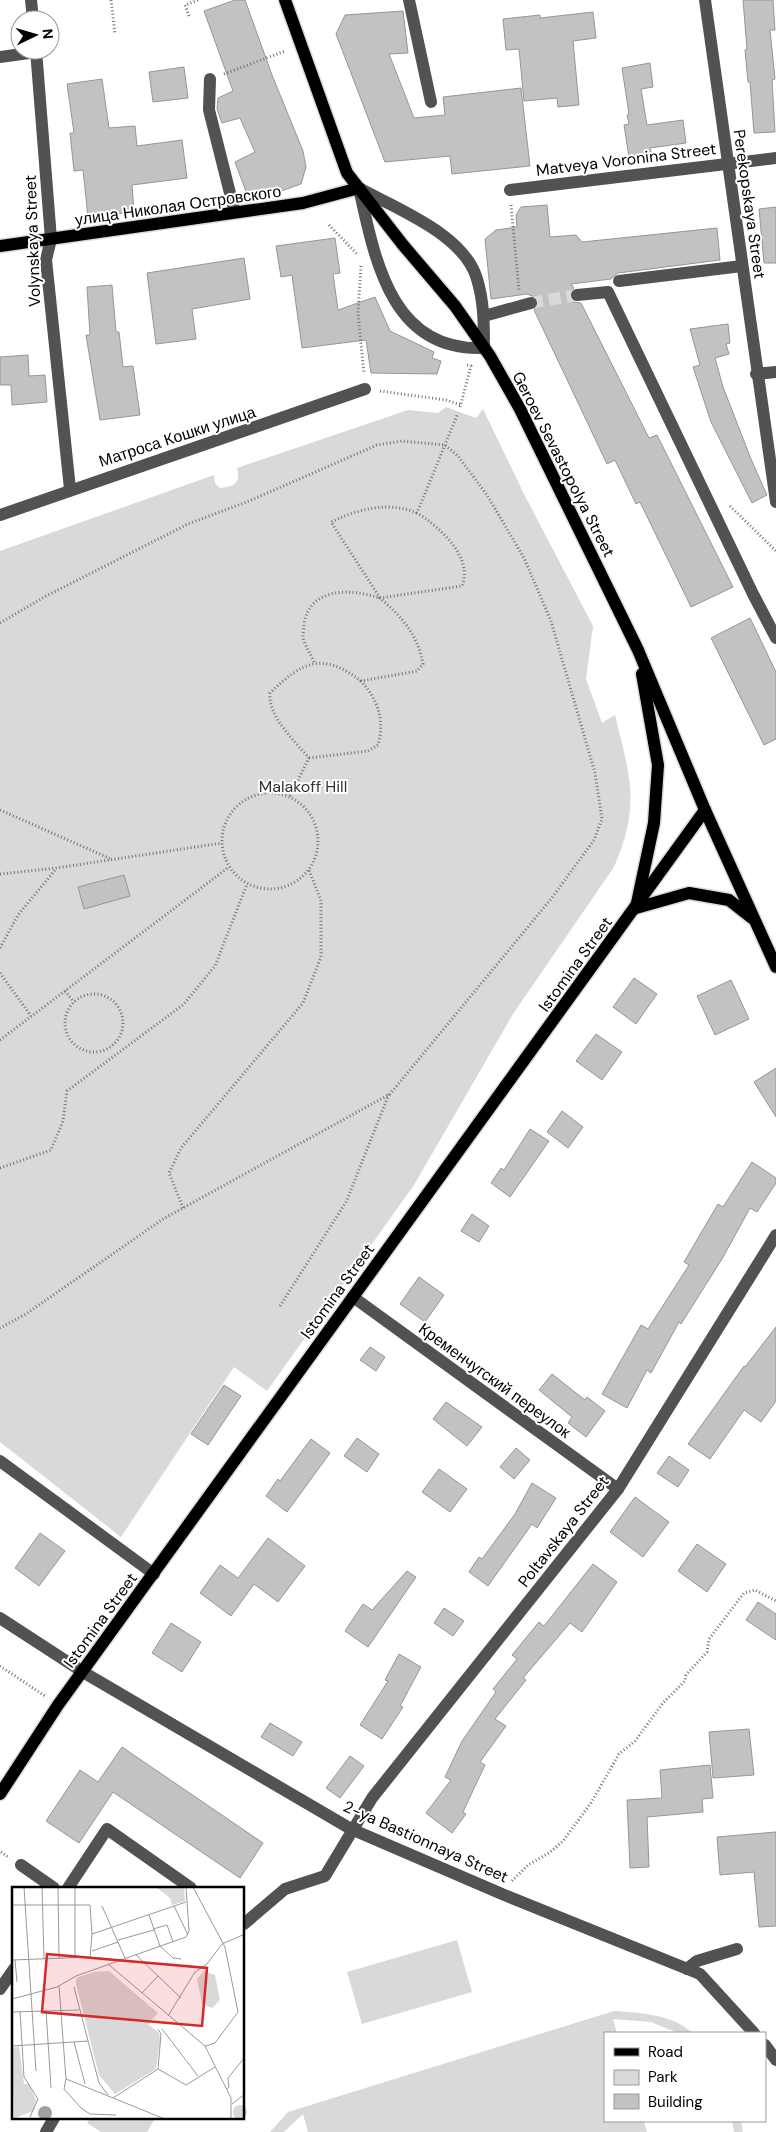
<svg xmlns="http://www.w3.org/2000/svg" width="776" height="2132" font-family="'DM Sans',sans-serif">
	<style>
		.green { fill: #d9d9d9 }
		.building { fill: #c2c2c2; stroke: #969696 }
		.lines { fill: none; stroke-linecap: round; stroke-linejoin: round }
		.minor-tunnel { stroke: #d9d9d9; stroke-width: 12; stroke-dasharray: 12 6; stroke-linecap: butt }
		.major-casing { stroke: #dbdbdb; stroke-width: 15 }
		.path { stroke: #747474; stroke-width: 3; stroke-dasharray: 1 2.5; stroke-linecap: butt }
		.minor { stroke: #525252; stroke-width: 12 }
		.major { stroke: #000; stroke-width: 12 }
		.labels { text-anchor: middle; stroke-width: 4; stroke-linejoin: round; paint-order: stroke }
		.street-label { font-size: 16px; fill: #000; stroke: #fff }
		.park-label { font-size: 16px; fill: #303030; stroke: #fff }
		.inset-road { fill: none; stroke: #999; stroke-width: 1 }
		.view { fill: #d62828; fill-opacity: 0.15; stroke: #d62828; stroke-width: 2.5 }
		.inset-edge { fill: none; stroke: #000; stroke-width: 2.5 }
	</style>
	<rect width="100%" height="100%" fill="#fff"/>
	<!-- green -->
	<g class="green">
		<path d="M446 407 476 418 483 409 524 494 593 626 586 679 602 723 615 715C630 777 641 805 614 867L513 1014 414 1185 267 1391 234 1367 121 1537 0 1442V551L214 475 215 483 220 488C234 487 241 483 237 468L408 410 438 413Z"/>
		<polygon points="457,1940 472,1992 362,2024 347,1972"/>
		<path d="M614 2011C642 2013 671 2014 693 2033H678L651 2022 613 2019 617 2033H605V2121H644L647 2132H308L303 2114 284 2132H270L288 2112Z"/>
		<polygon points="90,2118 155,2118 147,2132 101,2132 87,2123"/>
		<polygon points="732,2121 741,2121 743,2132 734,2132"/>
	</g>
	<!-- building -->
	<g class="building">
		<polygon points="235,0 245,0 272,75 303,151 306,167 301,184 250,202 235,162 255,152 240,118 222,123 217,109 218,98 233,91 204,11"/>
		<polygon points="743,0 773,0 775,30 770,30 775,79 772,80 775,132 754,133 750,82 748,82 745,50 747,49"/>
		<polygon points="403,11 408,53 389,54 414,118 445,115 443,97 521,88 530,166 452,174 450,156 385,162 336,34 345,15"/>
		<polygon points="593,12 596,38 573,41 579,105 558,107 557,98 524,101 519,49 506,50 503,19 540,15 540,18"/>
		<polygon points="650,63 653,87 641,89 647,125 683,120 686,143 650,148 651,153 629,157 624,125 629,124 627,115 629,114 622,68"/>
		<polygon points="184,67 188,98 153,102 149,72"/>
		<polygon points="102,79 109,128 135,126 137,146 182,140 187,178 132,185 134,212 88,217 83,170 74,171 70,133 74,133 67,84"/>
		<polygon points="547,205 550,237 576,235 582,242 717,228 720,260 618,273 611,279 571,284 574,288 569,295 573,302 581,303 649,438 657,435 733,587 691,607 640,502 636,504 615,460 607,464 534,310 539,305 537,298 527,294 491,299 485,239 496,230 517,227 516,215 521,207"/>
		<polygon points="776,207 776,263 764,263 759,209"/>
		<polygon points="335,238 340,273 333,274 338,310 375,297 390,331 434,352 432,358 441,361 437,374 371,373 366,340 302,348 292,275 281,277 276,246"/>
		<polygon points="244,258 250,299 192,309 196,339 156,344 147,273"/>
		<polygon points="112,285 116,332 119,332 123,367 133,366 140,415 100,420 86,335 90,335 87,287"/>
		<polygon points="728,324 730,343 726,344 729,354 715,358 723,387 751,459 766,493 767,495 752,503 711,422 693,367 700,365 690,329"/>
		<polygon points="28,355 29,376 45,375 47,402 12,405 11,385 0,385 0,357"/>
		<polygon points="750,618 776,672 776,739 764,745 711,638"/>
		<polygon points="124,875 130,896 84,909 78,887"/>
		<polygon points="634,978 657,994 636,1024 613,1007"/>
		<polygon points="731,980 749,1019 715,1035 697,996"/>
		<polygon points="596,1034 622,1052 602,1080 576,1061"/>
		<polygon points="776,1068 776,1117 754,1082"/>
		<polygon points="562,1111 583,1127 568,1148 547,1132"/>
		<polygon points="530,1129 549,1141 510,1197 491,1183 501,1168 504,1170"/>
		<polygon points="752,1162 776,1178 776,1183 757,1212 750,1208 722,1259 681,1324 679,1322 651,1373 647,1370 627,1408 602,1394 641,1325 648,1329 689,1265 684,1262 718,1204 723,1207"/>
		<polygon points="472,1214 489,1226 479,1242 461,1231"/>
		<polygon points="419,1277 444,1295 425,1322 400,1304"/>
		<polygon points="776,1327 776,1401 761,1422 744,1410 710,1459 688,1444 744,1366 745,1367"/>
		<polygon points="370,1347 385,1357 376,1371 360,1360"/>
		<polygon points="552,1374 585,1400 587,1397 605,1411 586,1437 568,1423 572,1417 539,1390"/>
		<polygon points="224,1385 241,1396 208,1445 191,1434"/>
		<polygon points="446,1402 482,1427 467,1446 433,1419"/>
		<polygon points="357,1438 379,1454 367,1472 344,1456"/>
		<polygon points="311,1439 330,1453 287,1512 266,1496 278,1479 280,1481"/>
		<polygon points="516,1448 530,1460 514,1479 500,1467"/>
		<polygon points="669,1456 689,1470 678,1487 657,1473"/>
		<polygon points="439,1469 467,1489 450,1512 422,1492"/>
		<polygon points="532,1483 556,1498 537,1528 532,1524 488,1586 469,1572 479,1557 482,1559 515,1514"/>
		<polygon points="635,1497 669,1522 643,1557 610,1532"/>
		<polygon points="40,1533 65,1551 39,1586 15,1568"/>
		<polygon points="268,1538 305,1566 278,1602 254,1584 231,1616 200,1593 220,1565 238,1578"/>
		<polygon points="697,1544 726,1564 707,1592 678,1571"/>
		<polygon points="593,1564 617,1582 582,1632 570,1623 523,1678 526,1680 495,1719 506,1726 480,1762 485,1765 463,1812 466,1814 452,1833 426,1813 451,1780 445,1777 462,1741 496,1692 493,1689 517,1659 512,1655 539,1622 544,1626"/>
		<polygon points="407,1571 416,1577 368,1647 345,1631 363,1604 372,1610"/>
		<polygon points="758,1602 776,1614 776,1640 746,1620"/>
		<polygon points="444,1608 464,1621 453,1636 434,1623"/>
		<polygon points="171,1623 201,1642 182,1672 152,1653"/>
		<polygon points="399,1654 421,1667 400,1706 403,1707 382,1739 360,1725 388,1681 385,1680"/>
		<polygon points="270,1723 302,1742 293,1756 261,1737"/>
		<polygon points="749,1729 754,1775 713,1778 709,1732"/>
		<polygon points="122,1747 263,1843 240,1878 113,1792 79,1843 46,1821 80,1770 98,1782"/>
		<polygon points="350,1756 364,1766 340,1798 326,1788"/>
		<polygon points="710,1765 713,1798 702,1799 703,1812 647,1817 649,1867 630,1868 627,1800 662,1798 660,1770"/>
		<polygon points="776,1832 776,1926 759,1927 754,1872 720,1875 717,1837"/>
	</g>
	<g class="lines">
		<!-- minor-tunnel -->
		<polyline class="minor-tunnel" points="531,303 577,295"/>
		<!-- major casing -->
		<g class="major-casing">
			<g id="major">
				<polyline points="285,0 347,173 403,245 455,306 490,356 520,409 638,650 705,810 776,967"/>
				<polyline points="0,246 303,203 359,188"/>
				<polyline points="637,903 654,823 658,765 642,674"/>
				<polyline points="636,908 689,893 729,900 752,918"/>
				<polyline points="0,1794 58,1705 705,810"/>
			</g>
		</g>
		<!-- path -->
		<g class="path">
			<polyline points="111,0 115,34"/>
			<polyline points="189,16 185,5 198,0"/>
			<polyline points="224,74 285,51"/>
			<polyline points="511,205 519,291"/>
			<polyline points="329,225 358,255"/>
			<polyline points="361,266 358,313 364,374"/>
			<polyline points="380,391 446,400 461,405"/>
			<polyline points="460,407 471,366 467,365"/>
			<polyline points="730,506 776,551"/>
			<path d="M380 598 331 522C358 509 389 501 417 513"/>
			<polyline points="0,623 46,596 188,524 249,501 377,445 402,441 445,445 458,456 487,495 524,558 551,621 595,773 602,819 594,840 551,899 390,1094 163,1219 26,1314 0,1328"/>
			<path d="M314 662C311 654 304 645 303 636 303 633 304 628 304 625 309 587 351 588 379 598"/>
			<path d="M309 758 368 751 378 745C385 720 378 700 361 681L417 671 423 664C418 635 402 617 380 598L462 586C474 558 439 526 417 513L458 413"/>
			<path d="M309 758C294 740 268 717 270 693 302 662 322 651 361 681"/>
			<circle cx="270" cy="841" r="48"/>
			<polyline points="290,796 309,758"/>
			<polyline points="0,810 111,859"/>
			<polyline points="0,874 56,868 222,843"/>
			<polyline points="0,948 18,915 56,869"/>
			<polyline points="0,973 31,1016"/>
			<polyline points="65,991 74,1002"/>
			<circle cx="94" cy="1023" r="29"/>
			<polyline points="0,1040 229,867"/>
			<polyline points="0,1168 51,1150 63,1121 67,1091 184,1004 215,966 247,884"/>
			<polyline points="183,1208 169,1173 181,1148 303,1003 321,957 321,901 309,870"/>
			<polyline points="280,1306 346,1202 389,1094"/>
			<polyline points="0,1666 45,1696"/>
			<polyline points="1,1852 8,1857"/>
			<polyline points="512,1881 528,1865 549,1853 563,1841 591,1803 619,1754 635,1741 663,1703 685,1681 686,1675 707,1652 709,1639 744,1593 755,1590 776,1601"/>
		</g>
		<!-- minor -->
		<g class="minor">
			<polyline points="31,0 33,20"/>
			<polyline points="409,0 431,102"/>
			<polyline points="705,0 776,502"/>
			<polyline points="36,50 51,239 46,260 70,489"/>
			<polyline points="0,57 36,52"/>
			<polyline points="210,79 209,110 234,209"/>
			<path d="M359 188C397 209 464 234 477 279 484 302 484 324 484 348 391 352 375 260 359 188Z"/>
			<polyline points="510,190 776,158"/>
			<polyline points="619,281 742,266"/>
			<polyline points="577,295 608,292 753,594 776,638"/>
			<polyline points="484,316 531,303"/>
			<polyline points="756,374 776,372"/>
			<polyline points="0,515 365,389"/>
			<polyline points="353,1297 618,1489"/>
			<polyline points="0,1461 154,1574"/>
			<polyline points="0,1618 83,1672 351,1829 502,1894 700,1974 754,2033"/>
			<polyline points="21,1865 54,1888"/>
			<polyline points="68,1888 107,1829 191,1888"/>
			<polyline points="244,1924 285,1889 325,1876 372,1798 618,1489 776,1235"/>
			<polyline points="687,1969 697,1961 737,1949"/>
			<polyline points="0,1989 14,1969"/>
			<polyline points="765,2045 776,2060"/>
			<polyline points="46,2132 54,2118"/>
		</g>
		<!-- major -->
		<use href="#major" class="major"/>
	</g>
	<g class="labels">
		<!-- street labels -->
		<g class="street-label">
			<text transform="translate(626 159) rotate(-7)" y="6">Matveya Voronina Street</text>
			<text transform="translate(750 204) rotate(82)" y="6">Perekopskaya Street</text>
			<text transform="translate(178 205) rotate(-8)" y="6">улица Николая Островского</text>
			<text transform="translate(32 241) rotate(-92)" y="6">Volynskaya Street</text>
			<text transform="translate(177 436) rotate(-18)" y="6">Матроса Кошки улица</text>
			<text transform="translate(564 464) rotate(63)" y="6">Geroev Sevastopolya Street</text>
			<text transform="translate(575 964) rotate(-54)" y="6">Istomina Street</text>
			<text transform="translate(337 1291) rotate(-54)" y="6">Istomina Street</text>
			<text transform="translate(495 1380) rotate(36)" y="6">Кременчугский переулок</text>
			<text transform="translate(563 1531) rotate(-52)" y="6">Poltavskaya Street</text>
			<text transform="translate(100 1620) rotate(-54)" y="6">Istomina Street</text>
			<text transform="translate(426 1841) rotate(24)" y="6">2-ya Bastionnaya Street</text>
		</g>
		<!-- park labels -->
		<g class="park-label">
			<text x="303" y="792">Malakoff Hill</text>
		</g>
	</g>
	<!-- overview -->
	<g transform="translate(12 1887)">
		<rect width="232" height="232" fill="#fff"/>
		<path d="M144 0H172L173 14 160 18 158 11ZM97 84 146 126 136 137 147 146 148 153 144 182 103 207 87 188 64 97V91L81 85ZM192 84 203 88 208 113 200 121 190 117 185 92ZM7 159 12 197H17L24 213 22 224 2 231 0 161ZM221 225a7 7 0 1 1 14 0a7 7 0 1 1-14 0Z" fill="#d9d9d9"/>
		<path d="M26 226a7 7 0 1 1 14 0a7 7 0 1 1-14 0Z" fill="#a0a0a0"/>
		<path class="inset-road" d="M12 0 24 184M30 0 32 72M46 0 47 71M63 0V71M181 0 213 60 226 125 203 156 193 159M0 18H78L80 47 78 70 0 73M90 19 113 71M162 19 176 48M137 28 148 59 161 71 169 72M141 42 155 38 161 55M80 47 174 15M106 53 142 43M80 64 106 55M124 68 169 111M3 73 5 95M96 77 193 159 219 211V232M47 99 54 192 153 232M62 100 87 196 96 208M130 106 146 89M0 112 45 100 64 89 174 50 177 44 174 0M34 123 39 201M8 124 12 190 26 212 18 230M0 125 67 123M156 129 183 85 195 77 210 57 233 47M150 142 186 189M62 155 73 197M0 159 76 154M146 182 174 198 203 180M146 182 149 147 146 142M54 192 52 202 69 221 78 227 104 228M215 202 217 200 216 191 233 170M101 211 146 182M220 217 233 207"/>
		<path class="view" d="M35 67 195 81 190 139 30 125Z"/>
		<rect width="232" height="232" class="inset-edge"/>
	</g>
	<!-- legend -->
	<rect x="604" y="2032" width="162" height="90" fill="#ffffff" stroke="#999999"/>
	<rect x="614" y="2048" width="25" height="8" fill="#000000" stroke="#999999"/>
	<text x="648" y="2057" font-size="15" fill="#000000">Road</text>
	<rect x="614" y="2070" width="25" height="15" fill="#d9d9d9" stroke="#999999"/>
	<text x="648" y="2082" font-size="15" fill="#000000">Park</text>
	<rect x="614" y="2094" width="25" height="15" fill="#c2c2c2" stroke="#999999"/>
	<text x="648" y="2107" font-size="15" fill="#000000">Building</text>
	<!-- north arrow -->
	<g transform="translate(35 35) rotate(85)"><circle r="24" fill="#ffffff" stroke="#999999"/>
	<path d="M0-4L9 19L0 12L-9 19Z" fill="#000000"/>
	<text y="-8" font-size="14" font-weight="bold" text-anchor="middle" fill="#000000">N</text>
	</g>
</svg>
